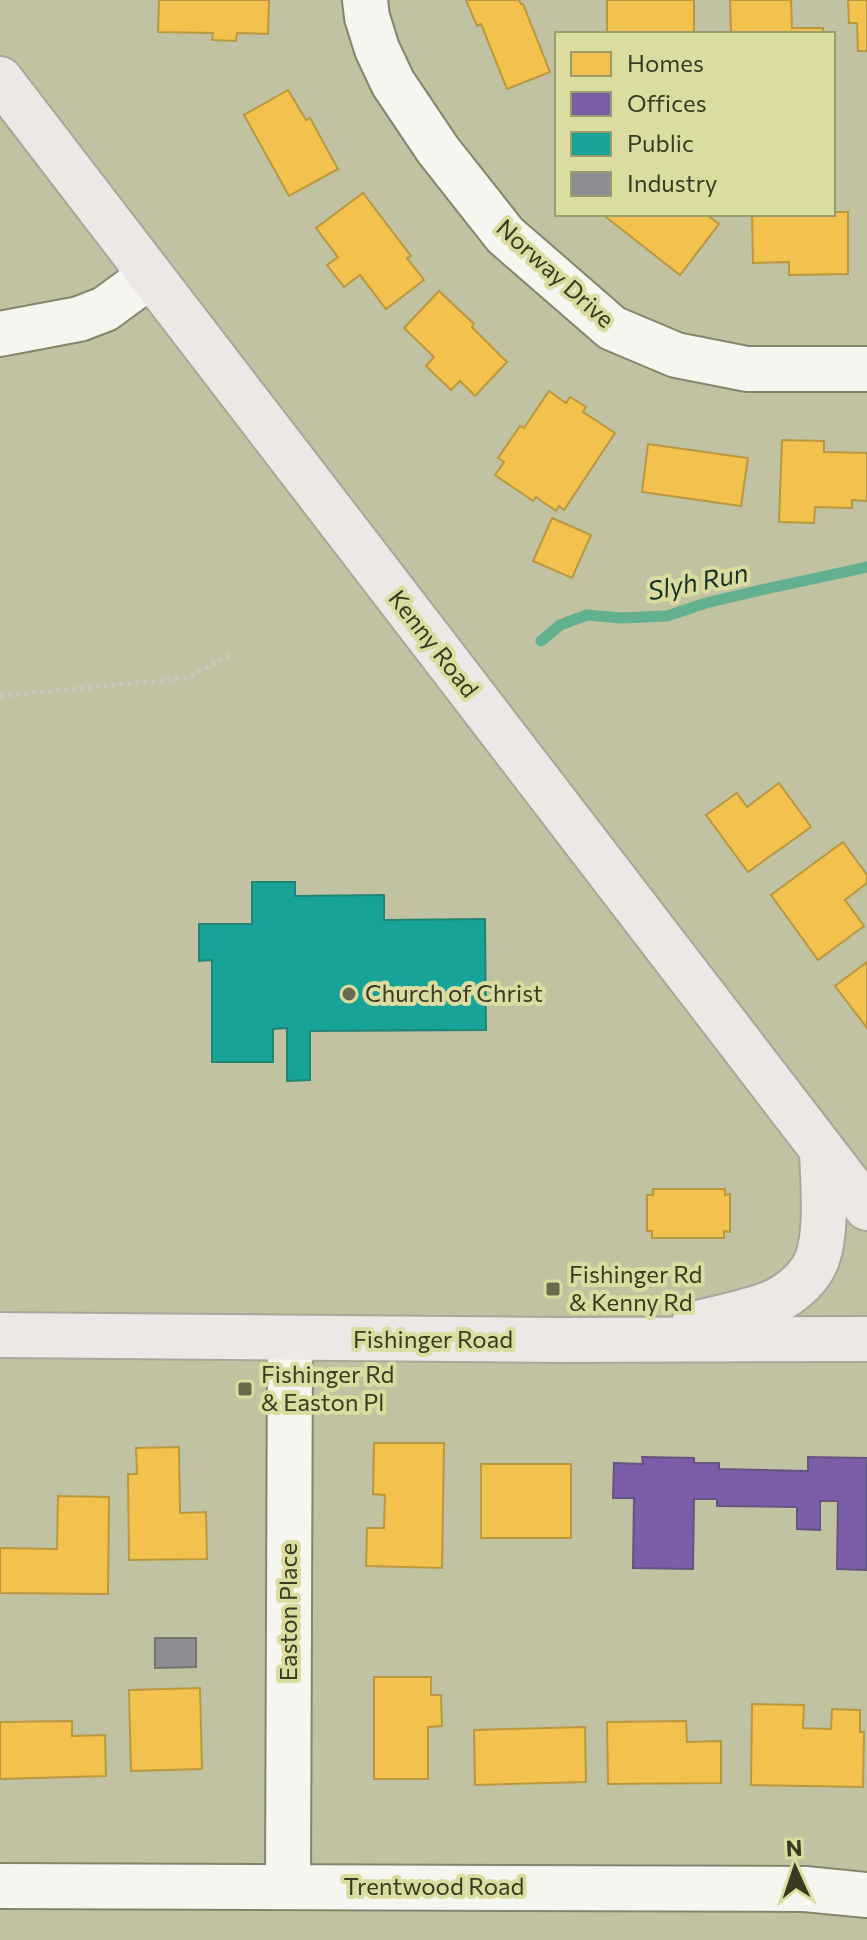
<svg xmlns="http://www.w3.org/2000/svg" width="867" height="1940" font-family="Commissioner,sans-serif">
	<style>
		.homes { fill: #f2c14e; stroke: #ba9840; stroke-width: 2 }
		.offices { fill: #7b5ea7; stroke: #67537f; stroke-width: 2 }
		.public { fill: #17a398; stroke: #218474; stroke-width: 2 }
		.industry { fill: #8d8d92; stroke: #747470; stroke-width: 2 }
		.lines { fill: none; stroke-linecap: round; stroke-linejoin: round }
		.stream { stroke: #62b090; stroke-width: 11 }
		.minor-casing { stroke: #84856b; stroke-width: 48 }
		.major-casing { stroke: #aea499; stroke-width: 48 }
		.path { stroke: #c7c7be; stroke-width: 5; stroke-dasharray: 4 4; stroke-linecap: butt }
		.minor { stroke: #f6f6f1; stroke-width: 44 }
		.major { stroke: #ede7e5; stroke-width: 44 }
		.poi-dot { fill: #686a4e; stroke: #dadd9f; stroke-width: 3 }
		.labels { text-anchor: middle; stroke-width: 8; stroke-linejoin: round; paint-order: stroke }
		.street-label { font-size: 24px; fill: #393a21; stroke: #dadd9f }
		.poi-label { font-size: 24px; fill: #393a21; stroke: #dadd9f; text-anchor: start }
		.water-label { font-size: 26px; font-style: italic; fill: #183028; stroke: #dadd9f }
	</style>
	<rect width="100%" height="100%" fill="#c0c2a1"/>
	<!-- homes -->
	<g class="homes">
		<polygon points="159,0 269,0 268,34 237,33 236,41 212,40 213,33 158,32"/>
		<polygon points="466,0 519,0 521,4 523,4 550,72 507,89 481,24 477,26"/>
		<rect x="607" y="0" width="87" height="34"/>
		<polygon points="730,0 791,0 792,28 823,28 823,34 731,34"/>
		<polygon points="848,0 867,0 867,51 858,51 857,23 849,23"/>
		<polygon points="288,90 306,120 310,118 338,169 289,196 244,115"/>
		<polygon points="363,193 411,256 407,258 424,280 386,309 360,275 344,287 327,265 338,257 316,228"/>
		<polygon points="833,212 848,212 848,274 789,275 789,262 753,263 752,214 833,214"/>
		<polygon points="602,214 706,214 719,224 680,275"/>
		<polygon points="439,291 474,324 472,327 507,362 475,396 460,381 451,390 426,366 434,357 404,328"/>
		<polygon points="549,391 566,403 570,397 586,407 583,412 615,433 564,510 559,506 556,511 536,497 533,501 495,475 504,462 498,458 520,426 524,428"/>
		<polygon points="782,440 824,441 824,452 867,453 867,501 852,500 852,508 815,507 814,523 779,522"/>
		<polygon points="648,444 748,458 741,506 642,492"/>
		<polygon points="552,518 591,535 572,578 533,561"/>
		<polygon points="779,783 811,827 748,872 706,815 737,793 747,807"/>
		<polygon points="843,842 867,875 867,883 845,900 864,926 818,960 771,895"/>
		<polygon points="867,962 867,1028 835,986"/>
		<polygon points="653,1189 725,1189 725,1195 730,1194 730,1232 724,1231 724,1238 652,1238 652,1231 647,1231 647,1195 653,1195"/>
		<polygon points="374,1443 444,1443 442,1568 366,1566 367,1528 384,1528 385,1495 373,1494"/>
		<polygon points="179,1447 180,1513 206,1512 207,1559 129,1560 128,1474 137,1474 136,1448"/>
		<rect x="481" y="1464" width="90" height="74"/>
		<polygon points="58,1496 109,1497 108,1594 0,1593 0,1548 57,1549"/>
		<polygon points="374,1677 431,1677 431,1695 441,1695 442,1726 428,1727 428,1779 374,1779"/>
		<polygon points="200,1688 202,1769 131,1771 129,1690"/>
		<polygon points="752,1704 804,1705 803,1728 831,1729 832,1709 860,1710 860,1732 864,1732 863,1787 751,1785"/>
		<polygon points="72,1721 72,1736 105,1735 106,1776 0,1779 0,1722"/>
		<polygon points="686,1721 687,1742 721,1741 721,1783 608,1784 607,1722"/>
		<polygon points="585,1727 586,1782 475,1785 474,1730"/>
	</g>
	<!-- offices -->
	<polygon class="offices" points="642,1457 694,1458 694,1463 719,1463 719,1469 808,1471 808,1457 867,1458 867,1570 837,1569 838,1501 820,1501 820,1530 797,1529 797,1507 717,1506 717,1499 694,1499 693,1569 633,1568 634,1498 613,1498 614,1463 643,1464"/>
	<!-- public -->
	<polygon class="public" points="252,882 295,882 295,896 384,895 384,920 485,919 486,1030 310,1031 310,1080 287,1081 287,1028 273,1029 273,1062 212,1062 212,960 199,961 199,924 252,924"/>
	<!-- industry -->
	<polygon class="industry" points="155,1638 196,1638 196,1667 155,1668"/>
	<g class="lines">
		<!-- stream -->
		<polyline class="stream" points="541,641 560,625 587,615 621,618 667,616 706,603 761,590 867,567"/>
		<!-- minor casing -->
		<g class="minor-casing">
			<g id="minor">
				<polyline points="365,0 367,17 377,49 393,83 438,150 505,235 612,328 676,355 747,369 867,369"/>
				<polyline points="0,334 79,319 105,309 150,276"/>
				<polyline points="0,1886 805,1889 867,1895"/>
				<polyline points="288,1886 290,1339"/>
			</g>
		</g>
		<!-- major casing -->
		<g class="major-casing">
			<g id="major">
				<polyline points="0,79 867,1208"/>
				<path d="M694 1324C718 1318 743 1313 766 1305 786 1298 807 1282 816 1262 828 1234 823 1182 822 1151"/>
				<polyline points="0,1335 562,1340 867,1339"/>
			</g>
		</g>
		<!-- path -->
		<polyline class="path" points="0,696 187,678 229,655"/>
		<!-- minor -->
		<use href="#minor" class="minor"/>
		<!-- major -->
		<use href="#major" class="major"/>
	</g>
	<!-- markers -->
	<g class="poi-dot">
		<circle cx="349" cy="994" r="8"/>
		<rect x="545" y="1281" width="16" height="16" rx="4"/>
		<rect x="237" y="1381" width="16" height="16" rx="4"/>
	</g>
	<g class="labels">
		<!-- street labels -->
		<g class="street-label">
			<text transform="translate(555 274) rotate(42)" y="8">Norway Drive</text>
			<text transform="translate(433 644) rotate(52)" y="8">Kenny Road</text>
			<text x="433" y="1348">Fishinger Road</text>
			<text transform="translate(289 1612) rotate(-90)" y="8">Easton Place</text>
			<text x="434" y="1895">Trentwood Road</text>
		</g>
		<!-- poi labels -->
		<g class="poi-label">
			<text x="365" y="1002">Church of Christ</text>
			<text x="569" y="1283">Fishinger Rd<tspan x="569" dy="28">&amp; Kenny Rd</tspan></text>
			<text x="261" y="1383">Fishinger Rd<tspan x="261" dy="28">&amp; Easton Pl</tspan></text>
		</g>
		<!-- water labels -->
		<g class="water-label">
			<text transform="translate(698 582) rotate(-11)" y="9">Slyh Run</text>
		</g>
	</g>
	<!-- legend -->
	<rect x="555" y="32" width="280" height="184" fill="#dadd9f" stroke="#9a9c6d" stroke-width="2"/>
	<rect x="571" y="52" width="40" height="24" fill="#f2c14e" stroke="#9a9c6d" stroke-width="2"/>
	<text x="627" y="72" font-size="24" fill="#393a21">Homes</text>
	<rect x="571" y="92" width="40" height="24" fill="#7b5ea7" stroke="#9a9c6d" stroke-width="2"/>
	<text x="627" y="112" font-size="24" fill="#393a21">Offices</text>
	<rect x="571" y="132" width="40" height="24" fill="#17a398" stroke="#9a9c6d" stroke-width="2"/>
	<text x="627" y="152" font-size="24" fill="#393a21">Public</text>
	<rect x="571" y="172" width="40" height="24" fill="#8d8d92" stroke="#9a9c6d" stroke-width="2"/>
	<text x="627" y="192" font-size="24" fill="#393a21">Industry</text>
	<!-- north arrow -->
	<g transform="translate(795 1868) rotate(357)" stroke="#dadd9f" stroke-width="6" paint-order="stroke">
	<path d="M0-6L14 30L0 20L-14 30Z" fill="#393a21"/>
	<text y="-12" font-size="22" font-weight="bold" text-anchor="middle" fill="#393a21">N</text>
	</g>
</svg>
